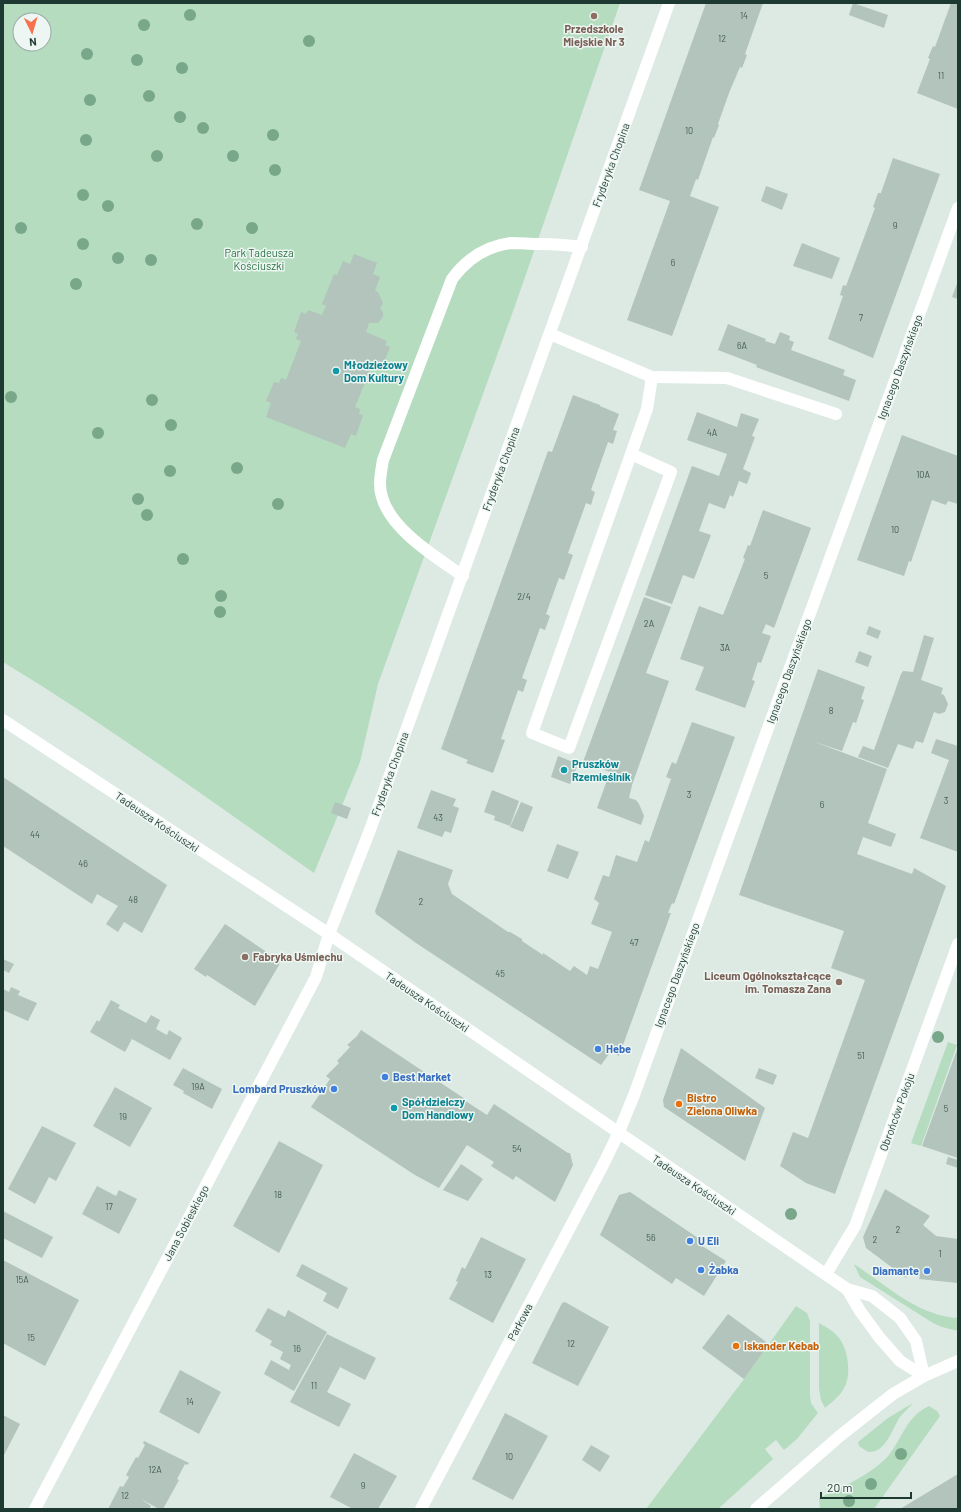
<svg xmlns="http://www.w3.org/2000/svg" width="961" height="1512" font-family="Barlow,sans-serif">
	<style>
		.green { fill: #b5dcbe; fill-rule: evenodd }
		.building { fill: #b2c4bc }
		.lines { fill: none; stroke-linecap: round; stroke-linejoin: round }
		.service { stroke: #fff; stroke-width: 12 }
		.minor { stroke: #fff; stroke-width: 12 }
		.tertiary { stroke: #fff; stroke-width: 12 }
		.tree { fill: #79a78a }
		.education-dot { fill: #8d6e63; stroke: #edf6f2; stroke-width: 1.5 }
		.culture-dot { fill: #0f9aa8; stroke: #edf6f2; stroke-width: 1.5 }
		.shop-dot { fill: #3f7fe0; stroke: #edf6f2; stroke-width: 1.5 }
		.food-dot { fill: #e8710a; stroke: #edf6f2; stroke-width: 1.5 }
		.labels { text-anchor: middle; stroke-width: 3; stroke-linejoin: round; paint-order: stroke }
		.number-label { font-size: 9px; fill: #435c54 }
		.education-label { font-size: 11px; font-weight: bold; fill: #785e54; stroke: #edf6f2 }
		.street-label { font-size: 11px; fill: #1e3931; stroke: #edf6f2 }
		.park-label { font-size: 11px; fill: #287141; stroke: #edf6f2 }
		.culture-label { font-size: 11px; font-weight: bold; fill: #0d838f; stroke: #edf6f2; text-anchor: start }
		.shop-label { font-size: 11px; font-weight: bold; fill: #366cbe; stroke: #edf6f2; text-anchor: start }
		.food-label { font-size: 11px; font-weight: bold; fill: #c56008; stroke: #edf6f2; text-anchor: start }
	</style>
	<rect width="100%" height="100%" fill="#ddeae4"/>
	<!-- green -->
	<g class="green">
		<path d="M3 3H620L516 303 378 684 360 762 314 873C211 801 110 727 3 662ZM20 20H44V44H20Z"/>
		<polygon points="948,1042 957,1045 921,1146 911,1143"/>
		<path d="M854 1264C886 1285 918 1316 958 1318V1331L942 1327 933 1323 860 1277Z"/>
		<polygon points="796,1306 807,1313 810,1321 810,1395 811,1403 818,1413 797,1439 784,1450 776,1440 765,1449 773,1459 718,1509 646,1509 744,1379"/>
		<path d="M819 1323C826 1327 834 1331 839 1338 848 1349 852 1375 844 1388 840 1396 832 1402 825 1408L821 1400 819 1389Z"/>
		<path d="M913 1403C909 1408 904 1412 900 1417 892 1429 886 1453 868 1452L859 1446 858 1442 888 1418Z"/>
		<path d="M929 1406 937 1411 940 1416 874 1509H820L819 1498C840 1489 875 1472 889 1455 903 1437 906 1417 929 1406Z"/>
	</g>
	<!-- building -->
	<g class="building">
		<polygon points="706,3 763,3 745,54 747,55 742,68 740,67 729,93 718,124 719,125 714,138 713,137 698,180 696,179 690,196 719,207 672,336 627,320 670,201 639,190"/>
		<polygon points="853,3 888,15 884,28 849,15"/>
		<polygon points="951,3 958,3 958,109 917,93 930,59 928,58 933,46 935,47"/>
		<polygon points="893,158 940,174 873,358 828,339 843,296 840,295 843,285 846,286 875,208 873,207 878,193 881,193"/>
		<polygon points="766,186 788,194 782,210 761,201"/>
		<polygon points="802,243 840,258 832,279 793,266"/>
		<polygon points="354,254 377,263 373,274 380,277 375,291 378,292 383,303 382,306 380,307 383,313 383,317 378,323 369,323 366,332 387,341 385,345 390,347 382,367 377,365 375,370 371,368 355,407 360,409 359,414 363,415 356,436 351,434 345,448 266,417 271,403 266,401 274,382 279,383 281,378 286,380 301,341 296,339 298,334 294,332 301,312 306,314 308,310 322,315 326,306 322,304 334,274 337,275 343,261 350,264"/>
		<polygon points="958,281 958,299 952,297"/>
		<polygon points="728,324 766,339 765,341 775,344 780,332 790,336 789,340 794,342 791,350 845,370 843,375 856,380 849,401 756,367 757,365 718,350"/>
		<polygon points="573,395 600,405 600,406 619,414 613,430 617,431 613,444 608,442 591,490 595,492 591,505 586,503 568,553 573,555 564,580 559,578 546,614 550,616 545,630 540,628 522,678 527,680 523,692 518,690 501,739 505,740 493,773 466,763 468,760 441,749 548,451 552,452"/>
		<polygon points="697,412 737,427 741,413 759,419 752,436 755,437 743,469 751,473 747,484 739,481 733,497 730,495 725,509 709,503 699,531 711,535 694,579 683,575 672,604 645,595 692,466 719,476 727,454 687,440"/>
		<polygon points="902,435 958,456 958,504 948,501 946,505 932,500 911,562 909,561 904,576 857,560"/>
		<polygon points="763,510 811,528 774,628 766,624 762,633 771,636 761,663 758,662 752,680 755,681 745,708 695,690 704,667 680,659 699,606 723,615 745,559 743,558 748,545 750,546"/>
		<polygon points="644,597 671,607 646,673 669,681 632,785 629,798 636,800 639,804 644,816 641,825 597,808 610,772 583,762"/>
		<polygon points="869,626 881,631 878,639 866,634"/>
		<polygon points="924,635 934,638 921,680 943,688 941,694 944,695 948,704 945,712 939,714 934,712 923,743 916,741 913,749 898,744 888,768 858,757 863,746 874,750 901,674 903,671 913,672"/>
		<polygon points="859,651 872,656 868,667 855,662"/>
		<polygon points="818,669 865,687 861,699 864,700 856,723 853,722 842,751 812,741 887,769 868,823 896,834 891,847 863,837 857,854 912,874 914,868 946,886 835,1194 806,1183 780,1166 793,1132 808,1138 865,980 831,968 844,931 739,895"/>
		<polygon points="692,722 735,737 674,904 672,903 668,913 671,913 619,1056 611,1051 601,1065 416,943 376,914 375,911 398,850 453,870 448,884 452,894 508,932 510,932 522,939 522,941 543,955 543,953 570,971 574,966 587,975 590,966 598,969 612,932 591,924 599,903 594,899 603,875 609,877 616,855 637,862 645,840 649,842 671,779 666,777 672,762 676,764"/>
		<polygon points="936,739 958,746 958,852 920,838 949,760 931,753"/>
		<polygon points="558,756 578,764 570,784 551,777"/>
		<polygon points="3,777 167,885 142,933 124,922 118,932 106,924 118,906 97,894 92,904 3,846"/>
		<polygon points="431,790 456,799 453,806 459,808 451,833 445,831 442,837 417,828"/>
		<polygon points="492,790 519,801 510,826 494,820 495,816 484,812"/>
		<polygon points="335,802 351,808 347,819 331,813"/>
		<polygon points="521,802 533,807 523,832 510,827"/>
		<polygon points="557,844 579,852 568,879 547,871"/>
		<polygon points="225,924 280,961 279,965 255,1006 207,975 206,977 194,969"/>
		<polygon points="3,959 14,964 9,973 3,970"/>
		<polygon points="11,987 20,991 18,995 37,1003 28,1021 3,1010 3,989 9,992"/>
		<polygon points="111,1000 120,1005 118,1008 146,1023 151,1015 160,1020 156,1029 167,1035 169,1030 182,1038 170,1060 132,1039 125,1052 90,1032 97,1020 99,1022"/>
		<polygon points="361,1030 465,1099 464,1100 487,1115 494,1104 568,1153 570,1153 573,1165 555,1202 516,1176 513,1180 491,1166 494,1162 467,1145 439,1188 415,1175 311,1107 330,1079 326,1076 339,1063 337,1061 350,1047 347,1045 357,1036"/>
		<polygon points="958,1047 958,1158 922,1146"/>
		<polygon points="681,1048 765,1108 745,1161 664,1107 663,1100"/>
		<polygon points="183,1068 222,1089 212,1109 183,1093 184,1091 173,1085"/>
		<polygon points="759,1068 777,1075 773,1085 755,1078"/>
		<polygon points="115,1087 152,1108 130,1147 93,1126"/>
		<polygon points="42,1126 76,1143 56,1181 49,1177 35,1204 8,1189"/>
		<polygon points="279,1141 323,1165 279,1253 233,1226"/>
		<polygon points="948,1157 958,1160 958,1168 946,1164"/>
		<polygon points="461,1164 483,1179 468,1201 443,1190"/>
		<polygon points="97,1186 116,1196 119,1190 137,1199 119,1234 82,1214"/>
		<polygon points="885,1189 930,1216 923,1225 936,1236 958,1239 958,1283 919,1279 920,1276 910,1270 906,1278 866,1248 863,1237"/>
		<polygon points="630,1192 701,1240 699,1244 726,1261 704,1296 676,1278 672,1284 600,1235 619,1195"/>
		<polygon points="3,1211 53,1237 42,1258 3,1238"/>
		<polygon points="481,1237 526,1259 493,1323 449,1299 458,1282 456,1281 462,1267 465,1269"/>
		<polygon points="3,1260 79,1300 45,1366 3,1343"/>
		<polygon points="302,1264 348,1288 338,1309 323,1301 327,1293 296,1276"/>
		<polygon points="565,1302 609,1327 578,1386 532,1363 562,1303"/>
		<polygon points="268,1308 285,1317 288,1310 327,1332 294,1391 264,1374 271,1360 289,1370 291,1365 280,1359 283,1352 270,1345 272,1341 255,1331"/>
		<polygon points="728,1314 769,1344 744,1379 702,1348"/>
		<polygon points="327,1334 376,1358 365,1380 340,1367 327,1392 351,1404 339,1427 290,1402"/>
		<polygon points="180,1370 221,1392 199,1434 159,1412"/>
		<polygon points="505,1413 548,1436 513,1500 472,1479"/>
		<polygon points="3,1415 20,1424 3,1457"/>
		<polygon points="144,1441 189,1463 187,1465 185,1464 177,1479 179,1480 163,1509 159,1509 141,1499 151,1506 149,1509 108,1509 120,1486 123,1487 129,1477 126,1475 136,1457 138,1458 145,1445 143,1443"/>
		<polygon points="591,1445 610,1456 600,1472 582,1460"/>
		<polygon points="354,1453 397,1476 378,1509 353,1509 330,1497"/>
		<polygon points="958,1474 958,1509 900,1509"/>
	</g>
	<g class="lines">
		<!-- service -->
		<g class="service">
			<polyline points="550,334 652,377 647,409 532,733 569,748 671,472 631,454"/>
			<polyline points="652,377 727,378 836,414"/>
			<path d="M463 576C436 557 391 530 382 497 378 485 381 472 383 460L452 279C466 260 486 246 511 243 520 243 530 244 539 244 553 244 567 245 582 247"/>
		</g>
		<!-- minor -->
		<g class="minor">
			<polyline points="826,1274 855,1226 958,944"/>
			<polyline points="35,1509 316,977 329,934 370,830 669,3"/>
			<polyline points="421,1509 603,1165 618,1134 634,1095 958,208"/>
		</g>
		<!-- tertiary -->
		<g class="tertiary">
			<polyline points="3,720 329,934 847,1289 872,1296 900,1318 916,1341 924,1376"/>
			<polyline points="847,1289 860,1311 879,1337 900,1361 924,1376"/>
			<polyline points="756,1509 841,1435 893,1394 924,1376 958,1361"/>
		</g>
	</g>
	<!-- trees -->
	<g class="tree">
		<circle cx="190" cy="15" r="6"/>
		<circle cx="144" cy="25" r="6"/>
		<circle cx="309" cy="41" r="6"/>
		<circle cx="87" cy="54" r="6"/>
		<circle cx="137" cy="60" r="6"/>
		<circle cx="182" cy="68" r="6"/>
		<circle cx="149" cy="96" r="6"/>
		<circle cx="90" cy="100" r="6"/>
		<circle cx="180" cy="117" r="6"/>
		<circle cx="203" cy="128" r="6"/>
		<circle cx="273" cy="135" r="6"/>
		<circle cx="86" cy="140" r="6"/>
		<circle cx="157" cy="156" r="6"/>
		<circle cx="233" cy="156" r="6"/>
		<circle cx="275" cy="170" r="6"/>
		<circle cx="83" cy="195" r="6"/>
		<circle cx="108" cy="206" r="6"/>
		<circle cx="197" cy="224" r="6"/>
		<circle cx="21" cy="228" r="6"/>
		<circle cx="252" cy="228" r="6"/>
		<circle cx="83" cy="244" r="6"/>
		<circle cx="118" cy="258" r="6"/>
		<circle cx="151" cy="260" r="6"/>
		<circle cx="76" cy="284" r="6"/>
		<circle cx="11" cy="397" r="6"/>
		<circle cx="152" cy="400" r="6"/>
		<circle cx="171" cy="425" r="6"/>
		<circle cx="98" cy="433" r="6"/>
		<circle cx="237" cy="468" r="6"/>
		<circle cx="170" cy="471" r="6"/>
		<circle cx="138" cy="499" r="6"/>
		<circle cx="278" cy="504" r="6"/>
		<circle cx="147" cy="515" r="6"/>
		<circle cx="183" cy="559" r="6"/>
		<circle cx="221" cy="596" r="6"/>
		<circle cx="220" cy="612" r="6"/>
		<circle cx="938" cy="1037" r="6"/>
		<circle cx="791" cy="1214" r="6"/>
		<circle cx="901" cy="1454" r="6"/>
		<circle cx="871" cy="1484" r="6"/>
		<circle cx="849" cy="1501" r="6"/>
	</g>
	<!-- markers -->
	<g class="education-dot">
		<circle cx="594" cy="16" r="4"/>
		<circle cx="245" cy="957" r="4"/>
		<circle cx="839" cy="982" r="4"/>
	</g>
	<g class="culture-dot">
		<circle cx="336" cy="371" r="4"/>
		<circle cx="564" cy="770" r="4"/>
		<circle cx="394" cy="1108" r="4"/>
	</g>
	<g class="shop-dot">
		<circle cx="598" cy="1049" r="4"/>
		<circle cx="385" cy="1077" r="4"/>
		<circle cx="334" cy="1089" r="4"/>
		<circle cx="690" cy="1241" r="4"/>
		<circle cx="701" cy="1270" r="4"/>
		<circle cx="927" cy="1271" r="4"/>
	</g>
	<g class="food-dot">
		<circle cx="679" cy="1104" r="4"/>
		<circle cx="736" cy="1346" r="4"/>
	</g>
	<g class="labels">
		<!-- number labels -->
		<g class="number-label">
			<text x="744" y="19">14</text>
			<text x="722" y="42">12</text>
			<text x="941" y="79">11</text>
			<text x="689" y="134">10</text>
			<text x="895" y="229">9</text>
			<text x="673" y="266">6</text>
			<text x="861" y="321">7</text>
			<text x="742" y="349">6A</text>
			<text x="712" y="436">4A</text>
			<text x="923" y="478">10A</text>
			<text x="895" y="533">10</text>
			<text x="766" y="579">5</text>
			<text x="524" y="600">2/4</text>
			<text x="649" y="627">2A</text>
			<text x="725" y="651">3A</text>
			<text x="831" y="714">8</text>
			<text x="689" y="798">3</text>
			<text x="946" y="804">3</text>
			<text x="822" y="808">6</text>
			<text x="438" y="821">43</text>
			<text x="35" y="838">44</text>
			<text x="83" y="867">46</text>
			<text x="133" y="903">48</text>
			<text x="421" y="905">2</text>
			<text x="634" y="946">47</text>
			<text x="500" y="977">45</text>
			<text x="861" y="1059">51</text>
			<text x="198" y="1090">19A</text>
			<text x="946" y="1112">5</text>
			<text x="123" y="1120">19</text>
			<text x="517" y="1152">54</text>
			<text x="278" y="1198">18</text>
			<text x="109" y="1210">17</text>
			<text x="898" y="1233">2</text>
			<text x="651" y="1241">56</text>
			<text x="875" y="1243">2</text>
			<text x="940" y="1257">1</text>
			<text x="488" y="1278">13</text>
			<text x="22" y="1283">15A</text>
			<text x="31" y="1341">15</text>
			<text x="571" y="1347">12</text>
			<text x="297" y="1352">16</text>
			<text x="314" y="1389">11</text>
			<text x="190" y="1405">14</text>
			<text x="509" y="1460">10</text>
			<text x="155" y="1473">12A</text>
			<text x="363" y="1489">9</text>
			<text x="125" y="1499">12</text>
		</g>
		<!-- education labels -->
		<g class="education-label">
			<text x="594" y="33">Przedszkole<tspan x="594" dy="13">Miejskie Nr 3</tspan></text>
			<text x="253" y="961" text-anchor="start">Fabryka Uśmiechu</text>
			<text x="831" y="980" text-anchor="end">Liceum Ogólnokształcące<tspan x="831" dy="13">im. Tomasza Zana</tspan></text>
		</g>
		<!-- street labels -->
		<g class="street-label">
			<text transform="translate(611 165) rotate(-70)" y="4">Fryderyka Chopina</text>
			<text transform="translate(900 367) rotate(-70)" y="4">Ignacego Daszyńskiego</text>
			<text transform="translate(501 469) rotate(-70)" y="4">Fryderyka Chopina</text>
			<text transform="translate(789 671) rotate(-70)" y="4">Ignacego Daszyńskiego</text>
			<text transform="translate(390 774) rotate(-70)" y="4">Fryderyka Chopina</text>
			<text transform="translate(157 822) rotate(34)" y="4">Tadeusza Kościuszki</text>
			<text transform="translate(677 975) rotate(-70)" y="4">Ignacego Daszyńskiego</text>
			<text transform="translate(427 1002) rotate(34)" y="4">Tadeusza Kościuszki</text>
			<text transform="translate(897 1112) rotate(-70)" y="4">Obrońców Pokoju</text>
			<text transform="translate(694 1185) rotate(34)" y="4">Tadeusza Kościuszki</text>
			<text transform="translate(186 1223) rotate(-62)" y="4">Jana Sobieskiego</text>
			<text transform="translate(520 1322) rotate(-62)" y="4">Parkowa</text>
		</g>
		<!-- park labels -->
		<g class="park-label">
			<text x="259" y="257">Park Tadeusza<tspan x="259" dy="13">Kościuszki</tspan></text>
		</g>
		<!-- culture labels -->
		<g class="culture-label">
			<text x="344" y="369">Młodzieżowy<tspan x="344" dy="13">Dom Kultury</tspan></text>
			<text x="572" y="768">Pruszków<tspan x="572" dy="13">Rzemieślnik</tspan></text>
			<text x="402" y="1106">Spółdzielczy<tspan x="402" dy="13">Dom Handlowy</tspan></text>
		</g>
		<!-- shop labels -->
		<g class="shop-label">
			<text x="606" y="1053">Hebe</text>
			<text x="393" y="1081">Best Market</text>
			<text x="326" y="1093" text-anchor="end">Lombard Pruszków</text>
			<text x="698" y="1245">U Eli</text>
			<text x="709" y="1274">Żabka</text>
			<text x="919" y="1275" text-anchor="end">Diamante</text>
		</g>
		<!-- food labels -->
		<g class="food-label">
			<text x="687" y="1102">Bistro<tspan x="687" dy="13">Zielona Oliwka</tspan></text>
			<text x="744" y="1350">Iskander Kebab</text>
		</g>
	</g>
	<!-- border -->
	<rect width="961" height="1512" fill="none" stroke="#1e3931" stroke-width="8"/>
	<!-- north arrow -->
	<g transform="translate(32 32) rotate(175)"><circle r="19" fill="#edf6f2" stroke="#9aaaa5"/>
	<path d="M0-3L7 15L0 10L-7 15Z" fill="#f6724f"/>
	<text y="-6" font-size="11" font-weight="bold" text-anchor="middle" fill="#1e3931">N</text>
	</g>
	<!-- scale -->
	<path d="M821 1492v6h90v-6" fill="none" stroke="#1e3931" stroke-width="2"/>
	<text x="827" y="1492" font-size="12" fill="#1e3931" stroke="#edf6f2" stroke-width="3" paint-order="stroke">20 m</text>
</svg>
